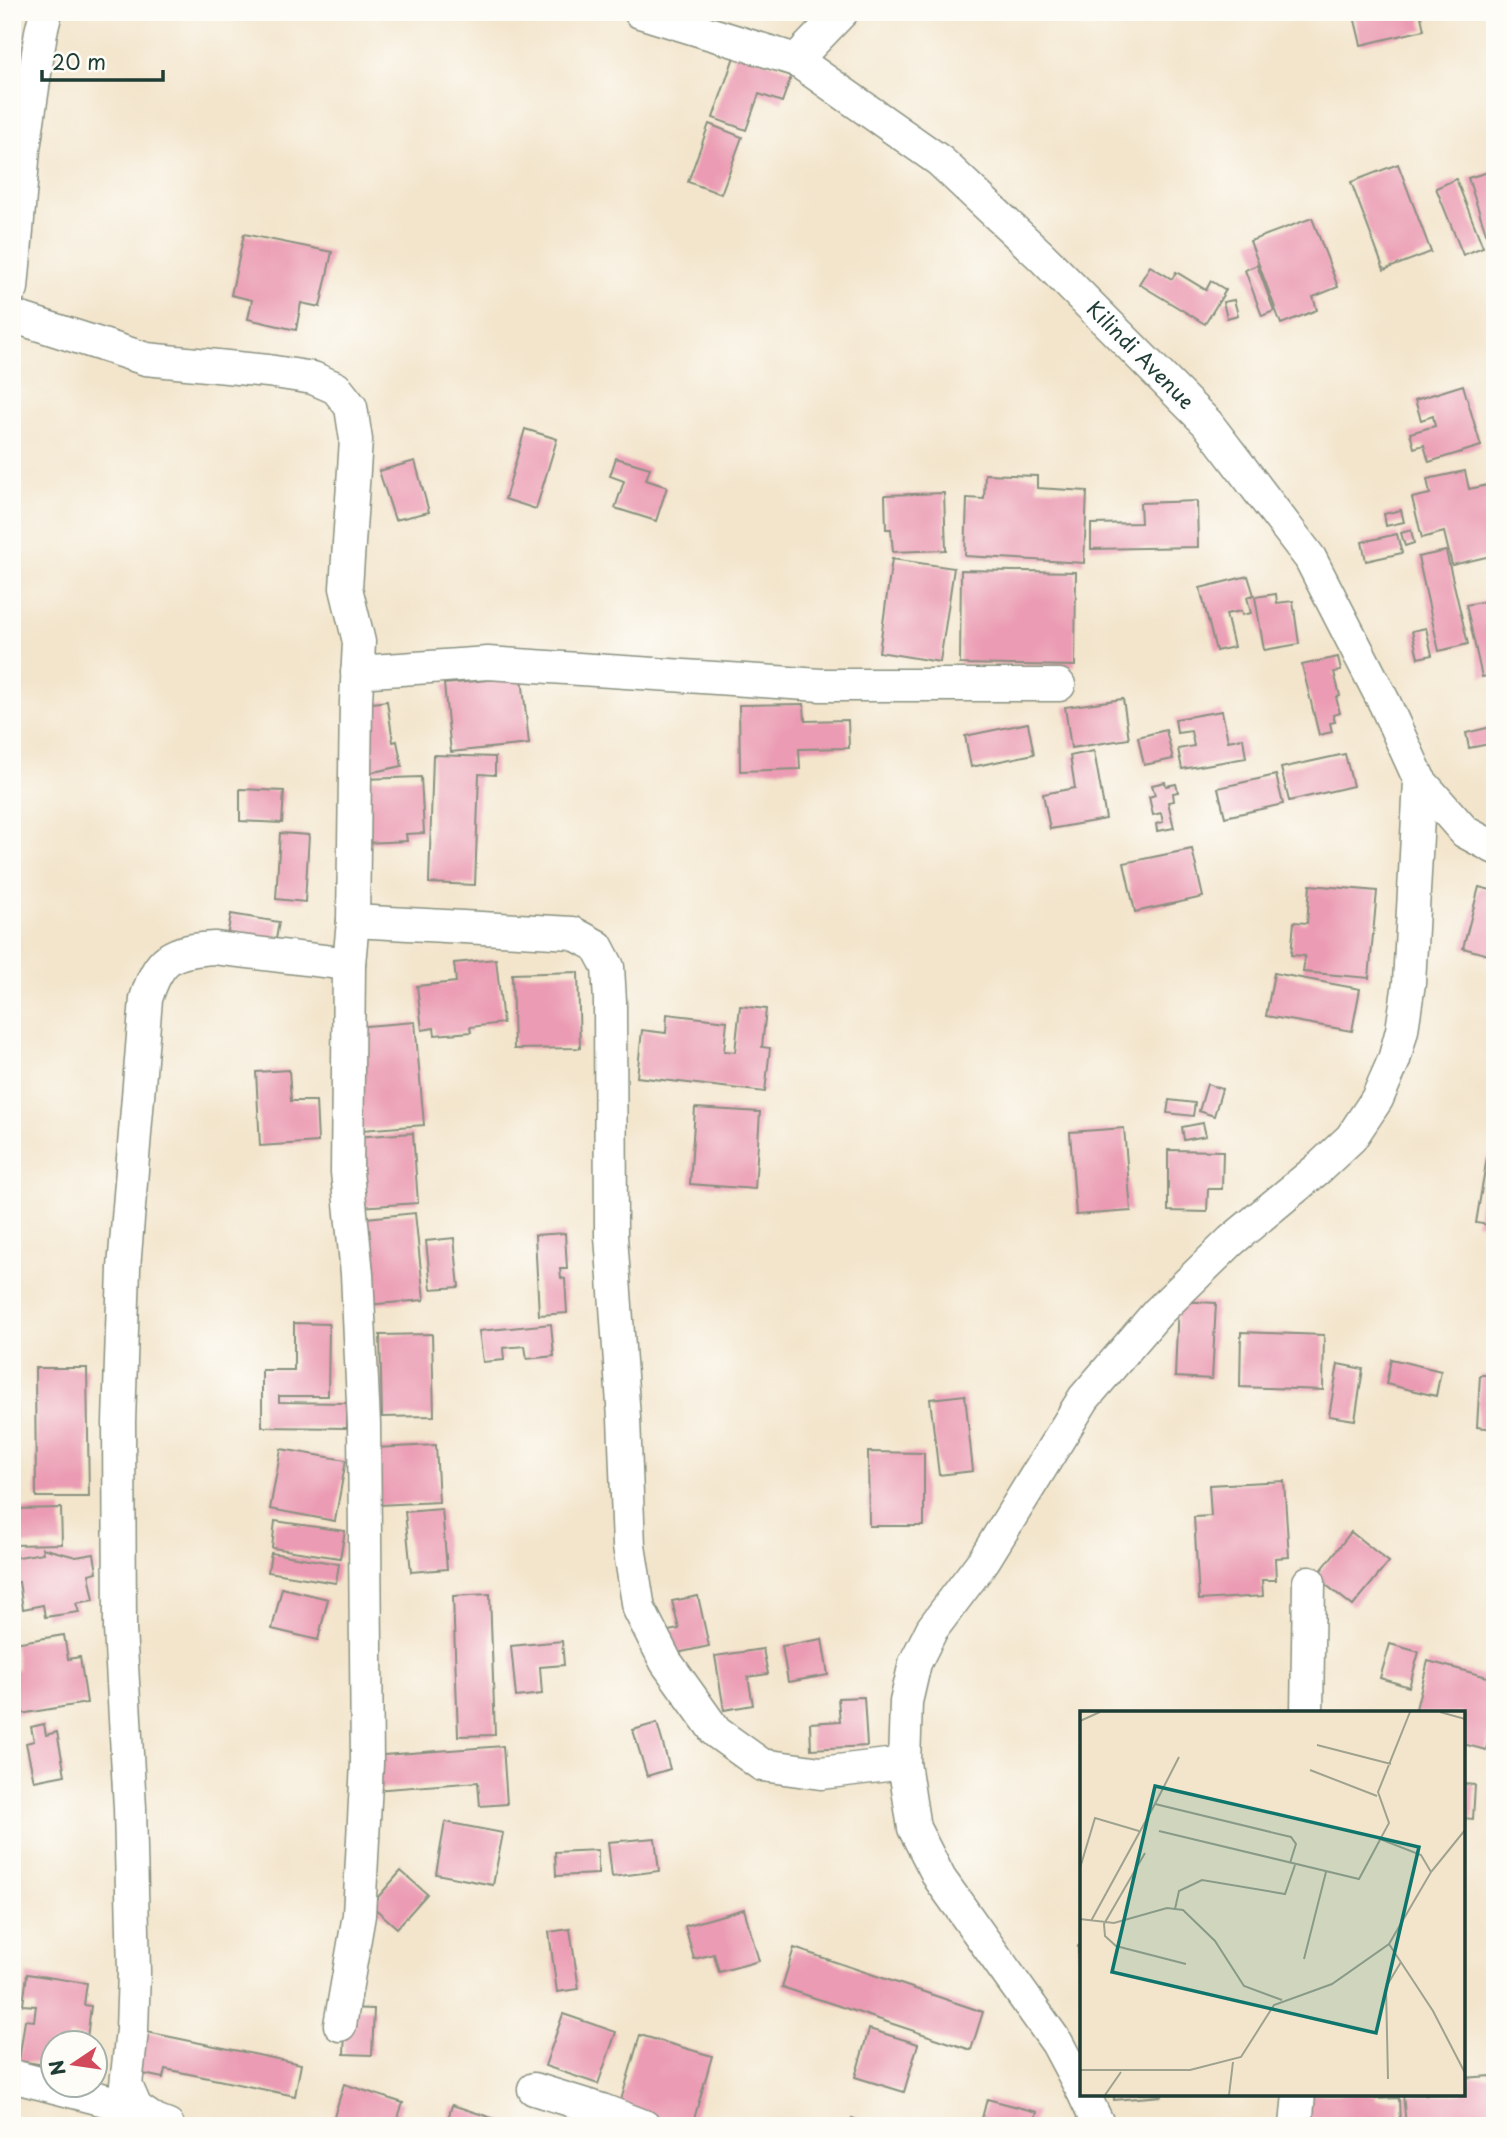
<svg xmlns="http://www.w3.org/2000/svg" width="1507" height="2138" font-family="'Playpen Sans',sans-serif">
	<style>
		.building { fill: #eb9bb3 }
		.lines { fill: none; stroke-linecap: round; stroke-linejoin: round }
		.minor-casing { stroke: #899180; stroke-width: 35 }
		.minor { stroke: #fff; stroke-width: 32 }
		.labels { text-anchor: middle; stroke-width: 6; stroke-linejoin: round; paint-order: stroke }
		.street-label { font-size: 21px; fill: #1f3d34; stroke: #fdfcf7 }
		.inset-road { fill: none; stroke: #9ea28f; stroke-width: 2 }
		.view { fill: #0f766e; fill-opacity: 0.15; stroke: #0f766e; stroke-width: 3.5 }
		.inset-edge { fill: none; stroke: #1f3d34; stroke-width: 3.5 }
	</style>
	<rect width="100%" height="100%" fill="#fdfcf7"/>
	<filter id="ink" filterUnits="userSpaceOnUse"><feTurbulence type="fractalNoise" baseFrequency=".0143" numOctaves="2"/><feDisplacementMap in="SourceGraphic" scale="14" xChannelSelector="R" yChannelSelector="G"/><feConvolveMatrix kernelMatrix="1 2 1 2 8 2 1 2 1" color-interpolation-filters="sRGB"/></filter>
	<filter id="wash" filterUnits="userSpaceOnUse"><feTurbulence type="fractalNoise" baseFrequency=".00686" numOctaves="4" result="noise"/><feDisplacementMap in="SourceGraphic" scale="28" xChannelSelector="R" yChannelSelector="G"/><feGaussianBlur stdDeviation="1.57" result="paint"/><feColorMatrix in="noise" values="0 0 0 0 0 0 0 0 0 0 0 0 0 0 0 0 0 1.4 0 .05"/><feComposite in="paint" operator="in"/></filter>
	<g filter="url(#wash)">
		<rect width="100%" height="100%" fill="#f3e5cc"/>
		<g id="blocks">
			<!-- building -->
			<g class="building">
				<polygon points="255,12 276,12 273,19"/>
				<polygon points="1353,12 1420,12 1424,30 1361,45"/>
				<polygon points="736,51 793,71 782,102 759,94 746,130 713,118"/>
				<polygon points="709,124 742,137 721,194 688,182"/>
				<polygon points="1398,164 1431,252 1384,270 1351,182"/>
				<polygon points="1495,170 1495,237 1488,239 1468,178"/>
				<polygon points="1456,179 1483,247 1463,255 1436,188"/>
				<polygon points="1312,218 1338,287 1313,297 1317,310 1281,324 1250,241"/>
				<polygon points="244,234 332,252 320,307 301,303 296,330 248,319 252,300 231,295"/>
				<polygon points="1257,265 1274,311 1262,316 1245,270"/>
				<polygon points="1150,266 1172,279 1176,272 1206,290 1211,281 1226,290 1205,324 1139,284"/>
				<polygon points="1234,300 1238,315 1227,318 1223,302"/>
				<polygon points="12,346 21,349 13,375 12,375"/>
				<polygon points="1463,385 1481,446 1429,462 1424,445 1414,448 1410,433 1435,426 1433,416 1421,420 1415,400"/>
				<polygon points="525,429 557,439 536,509 505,499"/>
				<polygon points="616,458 650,468 646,480 667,487 656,521 615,508 624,481 610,476"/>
				<polygon points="415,461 429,512 395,520 379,471"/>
				<polygon points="1465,471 1469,489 1488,485 1495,516 1495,519 1490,520 1495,542 1495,555 1452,565 1444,532 1422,538 1412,498 1430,494 1427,479"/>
				<polygon points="985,474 1037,476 1037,488 1087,491 1084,563 965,556 967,498 984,499"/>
				<polygon points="944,493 946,550 893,552 891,529 886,529 885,495"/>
				<polygon points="1197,501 1198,547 1091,549 1091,524 1141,523 1140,503"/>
				<polygon points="1401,510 1404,522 1386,526 1384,514"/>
				<polygon points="1411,530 1414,543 1405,546 1401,533"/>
				<polygon points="1397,534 1402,553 1366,561 1362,542"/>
				<polygon points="1446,551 1468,644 1439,651 1418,557"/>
				<polygon points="892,559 954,568 940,662 879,652"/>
				<polygon points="961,570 1076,572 1075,666 960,664"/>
				<polygon points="1248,576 1254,595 1247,597 1251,613 1242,615 1241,611 1226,614 1234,647 1216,651 1200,588"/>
				<polygon points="1276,594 1277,603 1293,601 1299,644 1264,650 1255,597"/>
				<polygon points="1495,599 1495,616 1486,618 1488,628 1495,627 1495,674 1482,677 1466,605"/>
				<polygon points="1426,628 1432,655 1418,658 1412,631"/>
				<polygon points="1338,657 1341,671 1334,672 1340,696 1336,697 1340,713 1333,715 1335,722 1330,723 1332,732 1319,735 1302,665"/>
				<polygon points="522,677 529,744 451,752 444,684"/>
				<polygon points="1123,699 1129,739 1071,748 1065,707"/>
				<polygon points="387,701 393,742 397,741 402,766 369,773 358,705"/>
				<polygon points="804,704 805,721 848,720 849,748 799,749 800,769 740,771 739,705"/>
				<polygon points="1222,711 1228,741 1243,738 1246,758 1182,769 1178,749 1194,746 1191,731 1177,733 1175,719"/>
				<polygon points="1028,723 1034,754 971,767 965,736"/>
				<polygon points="1491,727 1494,743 1469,748 1466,733"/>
				<polygon points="1166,730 1173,759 1144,765 1138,737"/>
				<polygon points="1094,751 1106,819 1050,829 1043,794 1075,788 1070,756"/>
				<polygon points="1345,754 1353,786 1289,801 1281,768"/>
				<polygon points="433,755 495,757 495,775 479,774 475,885 429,883"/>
				<polygon points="1276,775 1283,804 1225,817 1218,788"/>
				<polygon points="421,777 424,833 406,834 407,841 366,843 363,779"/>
				<polygon points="1165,782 1166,786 1176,784 1178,792 1173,793 1174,801 1168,802 1174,828 1157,831 1156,824 1163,822 1161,813 1153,815 1149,797 1155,795 1152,785"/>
				<polygon points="240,789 284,791 282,823 240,821"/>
				<polygon points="280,833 309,835 305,902 276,899"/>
				<polygon points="1192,849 1203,897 1135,912 1124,863"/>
				<polygon points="1310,885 1377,891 1369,978 1303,972 1305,956 1291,955 1294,922 1307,923"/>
				<polygon points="1479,887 1495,891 1495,945 1492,956 1463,948"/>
				<polygon points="231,914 279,922 274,951 226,943"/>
				<polygon points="496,959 503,1023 470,1027 471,1032 435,1035 434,1028 422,1030 417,986 456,982 454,963"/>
				<polygon points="578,972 580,1048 514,1049 512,974"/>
				<polygon points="1274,973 1360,989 1352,1031 1266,1016"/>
				<polygon points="740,1006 766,1009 762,1047 770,1048 765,1092 637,1077 642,1030 666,1033 667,1014 727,1021 724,1051 735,1052"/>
				<polygon points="415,1022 424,1125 362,1130 354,1027"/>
				<polygon points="289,1070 291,1101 316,1101 318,1142 260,1146 256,1072"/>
				<polygon points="1207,1084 1222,1089 1214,1116 1199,1111"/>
				<polygon points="1169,1100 1195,1103 1193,1116 1167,1113"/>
				<polygon points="695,1108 760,1112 755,1189 690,1184"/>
				<polygon points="1203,1123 1206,1136 1184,1140 1182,1127"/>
				<polygon points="1124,1128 1131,1211 1076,1215 1070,1132"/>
				<polygon points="413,1133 418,1203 359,1207 354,1137"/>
				<polygon points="1168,1150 1223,1151 1222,1189 1208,1189 1207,1212 1168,1211"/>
				<polygon points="1487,1157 1495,1158 1495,1226 1476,1223"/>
				<polygon points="415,1213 424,1300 366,1305 357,1219"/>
				<polygon points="565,1233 567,1269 560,1269 561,1278 565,1279 567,1313 539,1315 535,1235"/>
				<polygon points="454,1238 459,1287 431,1289 426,1241"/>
				<polygon points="1178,1301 1216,1303 1212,1379 1175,1377"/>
				<polygon points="294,1323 329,1324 328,1396 279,1396 279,1402 347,1403 347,1428 262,1427 262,1370 294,1370"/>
				<polygon points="551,1324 554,1356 527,1359 525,1346 503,1348 504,1360 483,1362 479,1331"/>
				<polygon points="1241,1332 1324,1335 1323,1390 1240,1387"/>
				<polygon points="432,1334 434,1416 382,1417 380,1335"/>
				<polygon points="1391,1359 1441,1371 1436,1396 1386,1384"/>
				<polygon points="1338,1364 1363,1369 1355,1420 1329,1416"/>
				<polygon points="35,1368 87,1368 89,1497 36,1497"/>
				<polygon points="1480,1375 1495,1375 1495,1429 1477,1427"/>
				<polygon points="15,1395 16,1509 61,1508 62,1544 12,1545 12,1396"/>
				<polygon points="965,1395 973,1471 939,1475 930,1399"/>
				<polygon points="436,1445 439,1502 378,1505 375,1448"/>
				<polygon points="281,1449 346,1460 335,1521 270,1509"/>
				<polygon points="868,1452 924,1453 924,1526 869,1526"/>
				<polygon points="1284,1481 1289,1557 1275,1558 1276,1580 1262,1580 1263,1596 1199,1600 1194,1517 1211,1516 1209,1485"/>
				<polygon points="442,1509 447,1569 411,1572 405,1512"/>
				<polygon points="275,1521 345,1531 340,1558 272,1548"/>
				<polygon points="1351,1532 1389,1562 1353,1606 1316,1577"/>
				<polygon points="42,1548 76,1557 94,1554 97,1572 89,1574 94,1600 76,1603 79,1612 45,1617 43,1605 23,1609 19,1582 12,1583 12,1558 43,1553"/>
				<polygon points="271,1553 339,1564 336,1583 268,1572"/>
				<polygon points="282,1588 328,1599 318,1640 272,1629"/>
				<polygon points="490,1594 495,1735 458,1736 453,1596"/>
				<polygon points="698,1596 709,1646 668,1655 663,1632 679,1629 672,1601"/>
				<polygon points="64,1635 68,1659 80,1657 87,1703 14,1715 12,1670 18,1669 14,1643"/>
				<polygon points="822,1639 828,1675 788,1682 782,1646"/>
				<polygon points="562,1641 564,1665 540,1667 542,1694 516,1697 511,1646"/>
				<polygon points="1390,1644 1419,1652 1409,1687 1380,1678"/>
				<polygon points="763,1649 768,1674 748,1677 753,1705 724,1710 715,1656"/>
				<polygon points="1428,1661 1495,1679 1495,1714 1486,1750 1463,1744 1463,1713 1415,1713"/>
				<polygon points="864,1697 867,1746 811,1749 810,1723 840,1721 838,1698"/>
				<polygon points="657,1723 670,1769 647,1776 633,1730"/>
				<polygon points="44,1724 46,1735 57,1732 65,1775 34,1781 26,1743 34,1741 31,1727"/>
				<polygon points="503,1746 507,1804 480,1806 478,1782 374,1790 371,1756"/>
				<polygon points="1463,1784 1475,1785 1473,1819 1463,1818"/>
				<polygon points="445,1822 503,1833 493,1885 436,1874"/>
				<polygon points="655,1838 659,1871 612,1877 608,1842"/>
				<polygon points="598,1850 598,1874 556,1876 555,1852"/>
				<polygon points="401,1871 427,1894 397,1928 371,1905"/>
				<polygon points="744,1909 759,1961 719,1972 714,1954 694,1959 685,1926"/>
				<polygon points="570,1929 579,1989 557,1992 549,1932"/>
				<polygon points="1078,1946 1082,1946 1082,1976 1079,1977"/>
				<polygon points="794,1948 983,2012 971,2050 782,1987"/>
				<polygon points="27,1974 87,1983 84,2005 91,2006 87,2038 69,2035 68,2044 52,2044 52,2066 19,2061 25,2020 34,2021 36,2006 23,2005"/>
				<polygon points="346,2008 374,2009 372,2055 344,2054"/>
				<polygon points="563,2014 616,2032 598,2084 545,2066"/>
				<polygon points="869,2029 918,2044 904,2092 855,2077"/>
				<polygon points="142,2031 301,2064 295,2096 165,2069 163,2078 134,2072"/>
				<polygon points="640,2035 712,2056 692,2126 682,2126 619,2107"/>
				<polygon points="1491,2076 1495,2126 1406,2126 1403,2094 1463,2094 1463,2078"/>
				<polygon points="344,2084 403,2103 395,2126 331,2126"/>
				<polygon points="1114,2094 1162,2094 1162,2096 1114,2100"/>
				<polygon points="1305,2094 1376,2094 1376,2099 1399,2098 1400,2126 1306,2126"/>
				<polygon points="987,2099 1037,2112 1033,2126 980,2126"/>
				<polygon points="452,2105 514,2125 514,2126 446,2126"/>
				<polygon points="852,2118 873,2125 873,2126 850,2126"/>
			</g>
		</g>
	</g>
	<g filter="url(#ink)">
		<use href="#blocks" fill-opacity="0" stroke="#899180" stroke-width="2"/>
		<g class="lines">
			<!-- minor casing -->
			<g class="minor-casing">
				<g id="minor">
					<path id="s1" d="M640 12 796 60 940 161 1041 256 1207 423 1310 558 1385 704 1420 781 1465 832 1495 848"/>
					<polyline points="796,60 842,12"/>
					<polyline points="12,288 24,149 41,32 46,12"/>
					<polyline points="12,316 146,359 268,371 313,378 336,388 351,407 356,440 346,588 359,642 356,701 353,921 349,964 347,1172 357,1274 364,1424 367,1763 359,1915 340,2025"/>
					<polyline points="357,672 488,663 821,685 1059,685"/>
					<polyline points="353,921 573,933 597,946 608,967 610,1001 611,1236 624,1418 629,1546 639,1609 666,1662 716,1732 762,1765 821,1773 904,1763"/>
					<polyline points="1307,1713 1309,1582"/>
					<polyline points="12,2076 136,2108"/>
					<polyline points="534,2089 602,2110 644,2126"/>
					<polyline points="1082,2090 1057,2043 940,1879 914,1828 904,1763 906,1702 915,1663 932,1629 984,1560 1084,1398 1158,1312 1231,1241 1319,1168 1351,1138 1377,1099 1394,1060 1402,1030 1409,983 1420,781"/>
					<polyline points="1084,2094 1099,2126"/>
					<path d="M168 2126 155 2121 136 2108 126 2085 132 2030 134 1972 130 1808 120 1629 119 1422 124 1268 146 999C159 957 171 951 214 948L349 964"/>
					<polyline points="1296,2126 1299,2094"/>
				</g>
			</g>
			<!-- minor -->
			<use href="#minor" class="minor"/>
		</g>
	</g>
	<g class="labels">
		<!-- street labels -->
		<g class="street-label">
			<text dy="7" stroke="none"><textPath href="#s1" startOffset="618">Kilindi Avenue</textPath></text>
		</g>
	</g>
	<!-- overview -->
	<g transform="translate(1080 1711)">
		<rect width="385" height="385" fill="#f3e5cc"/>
		<path class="inset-road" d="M360 1 385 8M0 10 20 1M237 34 311 53M230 59 297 85M75 93 99 46M79 120 279 168 309 112 298 81 330 1M300 128 341 144 351 161M65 142 24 213 25 225 36 235 106 253M0 157 15 107 59 120M95 198 99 180 122 169 205 183 215 154M0 208 34 212 87 197 103 199 135 230 164 275 202 289M11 210 75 93 211 126 216 133 210 152M309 233 353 300 385 362M224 248 246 161M0 359H110L161 346 194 294 252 273 309 233 351 161 385 119M308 368 306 276 321 251M25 384 41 361M149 384 153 351"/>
		<path class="view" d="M75 75 339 136 296 322 32 261Z"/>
		<rect width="385" height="385" class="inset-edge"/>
	</g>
	<!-- margin -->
	<rect width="1507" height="2138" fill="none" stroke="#fdfcf7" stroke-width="42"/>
	<!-- north arrow -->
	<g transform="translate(74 2064) rotate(257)"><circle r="33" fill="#fdfcf7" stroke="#a4b0a9" stroke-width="2"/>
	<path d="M0-5L12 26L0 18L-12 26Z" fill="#d1495b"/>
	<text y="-10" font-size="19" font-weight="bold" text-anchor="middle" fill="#1f3d34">N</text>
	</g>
	<!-- scale -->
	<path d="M42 70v10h121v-10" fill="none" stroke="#1f3d34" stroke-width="3.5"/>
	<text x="52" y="70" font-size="21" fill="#1f3d34" stroke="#fdfcf7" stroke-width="5" paint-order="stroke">20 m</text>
</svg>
